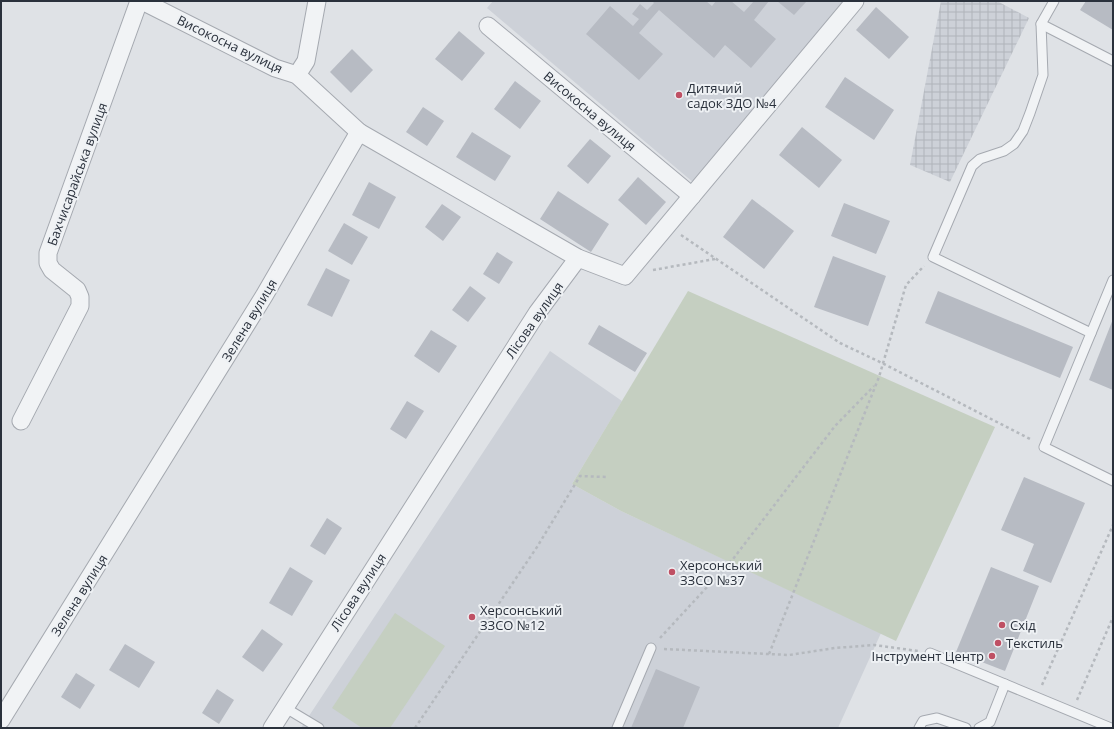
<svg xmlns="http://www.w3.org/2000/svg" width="1114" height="729" font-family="'Open Sans',sans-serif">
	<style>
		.built { fill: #cdd1d8 }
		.industrial { fill: url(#industrial-grid) }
		.green { fill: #c5cfc1 }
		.building { fill: #b7bbc3 }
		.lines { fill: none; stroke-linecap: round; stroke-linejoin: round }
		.lane-casing { stroke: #a5a9b0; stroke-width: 11 }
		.street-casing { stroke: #a5a9b0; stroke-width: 19 }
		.path { stroke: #b5b9be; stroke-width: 2.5; stroke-dasharray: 3 3; stroke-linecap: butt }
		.lane { stroke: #f1f3f5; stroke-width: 9 }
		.street { stroke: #f1f3f5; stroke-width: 17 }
		.poi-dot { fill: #bf5064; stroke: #eef1f4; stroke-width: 1.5 }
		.labels { text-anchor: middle; stroke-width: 4; stroke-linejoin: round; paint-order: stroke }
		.street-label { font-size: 13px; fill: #2a313c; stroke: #eef1f4 }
		.poi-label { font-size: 13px; fill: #2a313c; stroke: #eef1f4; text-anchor: start }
	</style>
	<defs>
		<pattern id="industrial-grid" width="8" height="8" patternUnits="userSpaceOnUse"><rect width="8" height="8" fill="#cdd1d8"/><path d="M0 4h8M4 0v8" fill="none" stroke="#b0b4ba"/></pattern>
	</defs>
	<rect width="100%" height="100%" fill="#dfe2e6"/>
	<!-- built -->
	<g class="built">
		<polygon points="493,1 846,1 694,183 487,8"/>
		<polygon points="550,351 622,401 572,484 621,511 881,633 838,728 301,728"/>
	</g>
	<!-- industrial -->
	<polygon class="industrial" points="941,1 997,1 1029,18 950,182 910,165"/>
	<!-- green -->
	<g class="green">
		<polygon points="688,291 995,427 896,641 621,511 572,484"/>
		<polygon points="395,613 445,646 390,728 362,728 332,708"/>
	</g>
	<!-- building -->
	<g class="building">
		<polygon points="652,1 706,1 712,6 716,1 731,1 744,12 754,1 769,1 754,20 776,39 751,68 725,45 714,58 659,10 639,33 663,54 639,80 586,34 610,6 633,26 639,19 632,14 640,4 647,10 654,3"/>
		<polygon points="777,1 807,1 794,15"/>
		<polygon points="1086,1 1113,1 1113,30 1080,10"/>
		<polygon points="876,7 909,37 889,59 856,30"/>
		<polygon points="459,31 485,53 462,81 435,59"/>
		<polygon points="352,49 373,70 351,93 330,72"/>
		<polygon points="845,77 894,110 874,140 825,107"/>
		<polygon points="515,81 541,101 520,129 494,109"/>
		<polygon points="423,107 444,121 427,146 406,132"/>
		<polygon points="802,127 842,160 819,188 779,155"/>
		<polygon points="472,132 511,156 495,181 456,157"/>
		<polygon points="590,139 611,156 588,184 567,166"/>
		<polygon points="638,177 666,202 646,225 618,200"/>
		<polygon points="369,182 396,197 379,229 352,215"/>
		<polygon points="558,191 609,224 591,252 540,219"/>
		<polygon points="752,199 794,231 764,269 723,237"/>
		<polygon points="844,203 890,221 876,254 831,236"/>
		<polygon points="442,204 461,217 443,241 425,227"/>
		<polygon points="344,223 368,237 352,265 328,251"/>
		<polygon points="497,252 513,262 499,284 483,274"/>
		<polygon points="833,256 886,276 868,326 814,307"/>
		<polygon points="326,268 350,280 332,317 307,305"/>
		<polygon points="470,286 486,298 468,322 452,310"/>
		<polygon points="938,291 1073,347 1060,378 925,323"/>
		<polygon points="1113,319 1113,390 1089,380"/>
		<polygon points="599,325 647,353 635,372 588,344"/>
		<polygon points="431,330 457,346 439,373 414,356"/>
		<polygon points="407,401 424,411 406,439 390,429"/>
		<polygon points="1024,477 1085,503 1051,583 1023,571 1034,544 1001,530"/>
		<polygon points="327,518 342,528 325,555 310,546"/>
		<polygon points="290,567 313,581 292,616 269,603"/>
		<polygon points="991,567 1039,586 1005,671 956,652"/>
		<polygon points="262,629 283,644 263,672 242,657"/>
		<polygon points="125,644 155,662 139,688 109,670"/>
		<polygon points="656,669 700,687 683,728 631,728"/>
		<polygon points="76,673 95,685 80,709 61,697"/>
		<polygon points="217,689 234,700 219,724 202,713"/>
	</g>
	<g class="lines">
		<!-- lane casing -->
		<g class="lane-casing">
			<g id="lane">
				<polyline points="1054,1 1041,24 1113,61"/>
				<polyline points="1041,24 1043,75 1030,113 1023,131 1014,144 1004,151 980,159 972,166 933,257 1091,333"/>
				<polyline points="1113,280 1044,447 1113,481"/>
				<polyline points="930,653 1111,728"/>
				<polyline points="284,707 319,728"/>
				<polyline points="617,728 651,648"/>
				<polyline points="919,728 923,721 937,718 966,728"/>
				<polyline points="979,728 990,722 1005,684"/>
			</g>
		</g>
		<!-- street casing -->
		<g class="street-casing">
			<g id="street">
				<polyline points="142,1 275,68 297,75 359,132"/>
				<polyline points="488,26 692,196"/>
				<polyline points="297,75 306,61 317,1"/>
				<polyline points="21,421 80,306 80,297 77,290 52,270 48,263 48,253 139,1"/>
				<polyline points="1,720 264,296 359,132 578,258 625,276 855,1"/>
				<polyline points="272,728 537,313 578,258"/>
			</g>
		</g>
		<!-- path -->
		<g class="path">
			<polyline points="681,235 840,343 882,363 1032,440"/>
			<polyline points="653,270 715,259"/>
			<polyline points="660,638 733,559 835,426 874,386"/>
			<polyline points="664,649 789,655 835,648 874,645 918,651"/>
			<polyline points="769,654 879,377 906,285 924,266"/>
			<polyline points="1042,685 1113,525"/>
			<polyline points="1077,700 1113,617"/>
			<polyline points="415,728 537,547 580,476 606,477"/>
		</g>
		<!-- lane -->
		<use href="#lane" class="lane"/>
		<!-- street -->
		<use href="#street" class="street"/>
	</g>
	<!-- markers -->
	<g class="poi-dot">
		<circle cx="679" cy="95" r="4"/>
		<circle cx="672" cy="572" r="4"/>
		<circle cx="472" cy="617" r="4"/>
		<circle cx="1002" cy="625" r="4"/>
		<circle cx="998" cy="643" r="4"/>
		<circle cx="992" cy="656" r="4"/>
	</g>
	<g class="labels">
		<!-- street labels -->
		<g class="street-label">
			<text transform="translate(230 44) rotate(26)" y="5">Високосна вулиця</text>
			<text transform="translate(590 111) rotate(40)" y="5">Високосна вулиця</text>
			<text transform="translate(77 174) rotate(-70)" y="5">Бахчисарайська вулиця</text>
			<text transform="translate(249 320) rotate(-59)" y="5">Зелена вулиця</text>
			<text transform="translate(534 320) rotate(-55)" y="5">Лісова вулиця</text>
			<text transform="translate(358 592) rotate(-57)" y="5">Лісова вулиця</text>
			<text transform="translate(79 595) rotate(-58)" y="5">Зелена вулиця</text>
		</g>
		<!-- poi labels -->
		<g class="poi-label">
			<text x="687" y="93">Дитячий<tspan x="687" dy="15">садок ЗДО №4</tspan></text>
			<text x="680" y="570">Херсонський<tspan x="680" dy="15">ЗЗСО №37</tspan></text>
			<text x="480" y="615">Херсонський<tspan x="480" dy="15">ЗЗСО №12</tspan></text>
			<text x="1010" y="630">Схід</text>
			<text x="1006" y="648">Текстиль</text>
			<text x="984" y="661" text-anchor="end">Інструмент Центр</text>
		</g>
	</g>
	<!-- border -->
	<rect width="1114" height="729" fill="none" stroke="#2a313c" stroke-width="4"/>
</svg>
